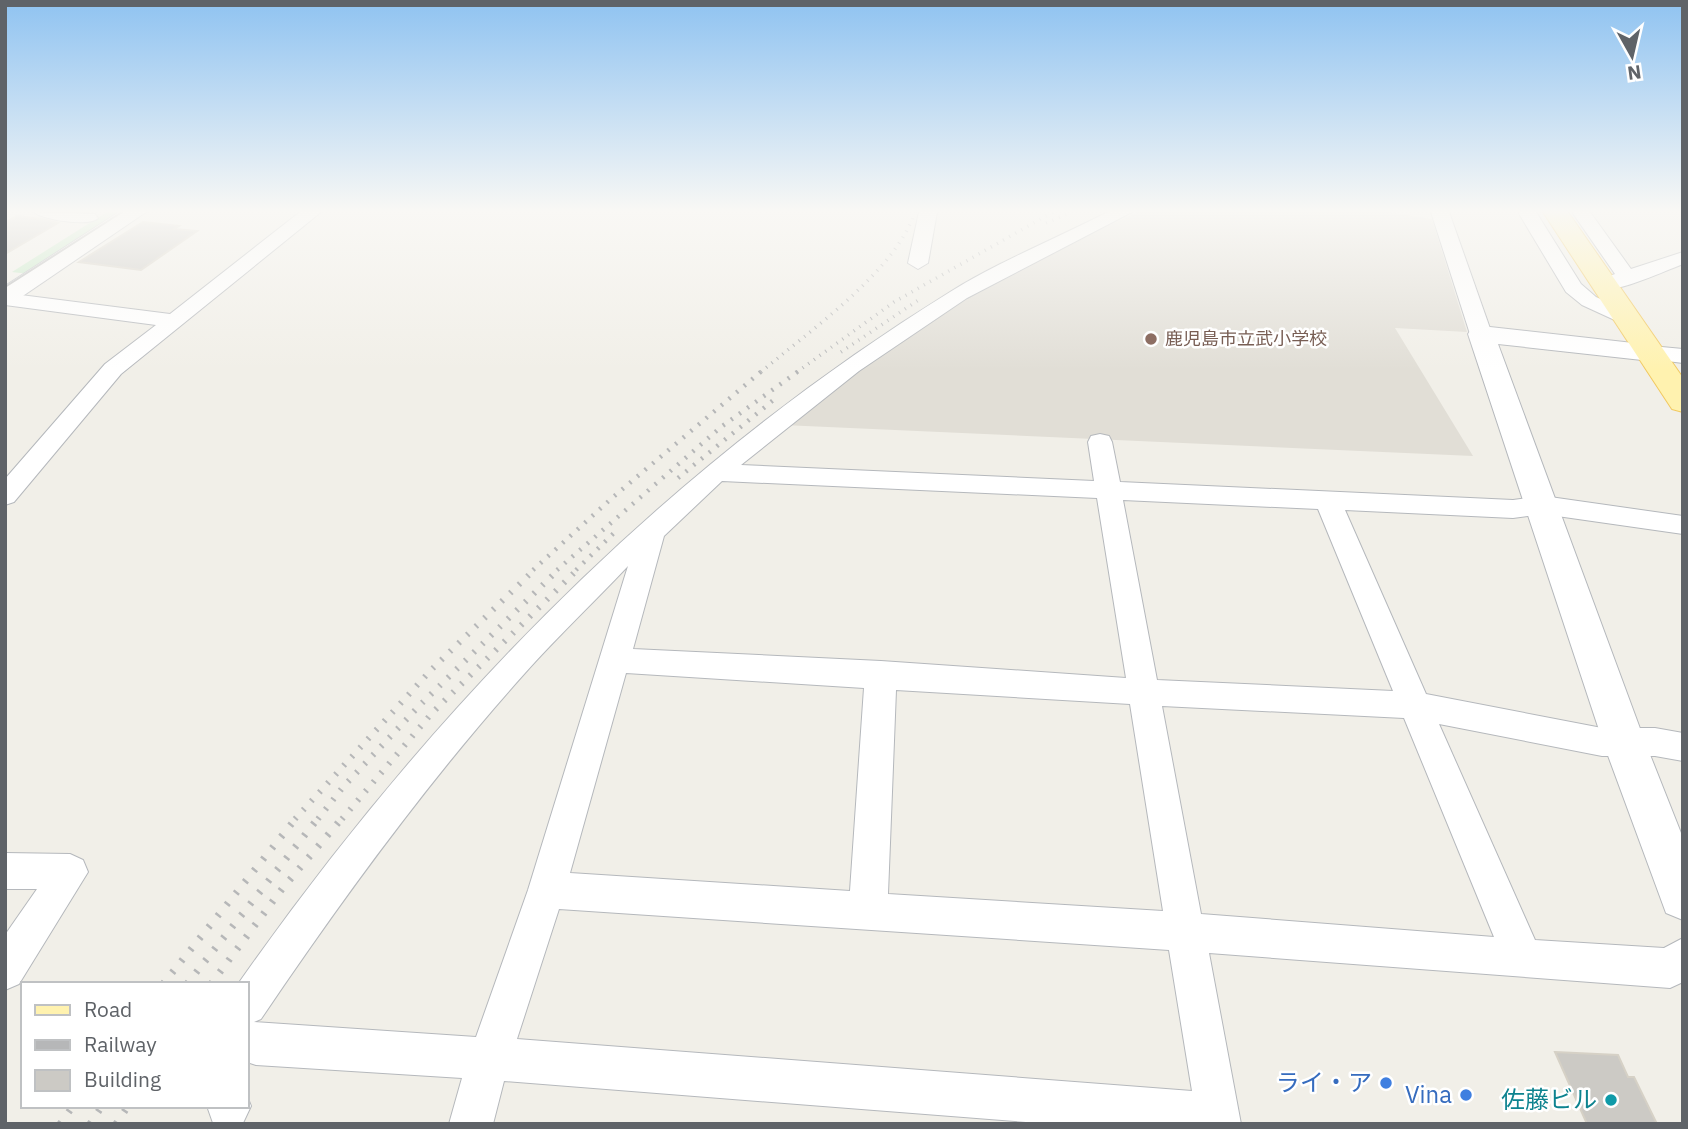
<svg xmlns="http://www.w3.org/2000/svg" width="1688" height="1129" font-family="'IBM Plex Sans','Noto Sans JP',sans-serif">
	<style>
		.education { fill: #e1ded6 }
		.green { fill: #c5e8c5 }
		.building { fill: #cccac5; stroke: #d6d1c6; stroke-width: 2 }
		.lines { fill: none; stroke-linecap: round; stroke-linejoin: round }
		.minor-casing { stroke: #b5b8bc; stroke-width: 2 }
		.tertiary-casing { stroke: #b5b8bc; stroke-width: 2 }
		.primary-casing { stroke: #f2c960; stroke-width: 2 }
		.minor { fill: #fff; fill-rule: evenodd }
		.tertiary { fill: #fff; fill-rule: evenodd }
		.primary { fill: #fff2af; fill-rule: evenodd }
		.tram { stroke: #b6b7b8; stroke-width: 2 }
		.rail-far3 { stroke: #b6b7b8; stroke-width: 3.5; stroke-dasharray: 1 6; stroke-linecap: butt }
		.rail-far2 { stroke: #b6b7b8; stroke-width: 4.5; stroke-dasharray: 2 8; stroke-linecap: butt }
		.rail-far1 { stroke: #b6b7b8; stroke-width: 6; stroke-dasharray: 2 10; stroke-linecap: butt }
		.rail { stroke: #b6b7b8; stroke-width: 7; stroke-dasharray: 2.5 12; stroke-linecap: butt }
		.education-dot { fill: #8d6e63; stroke: #fff; stroke-width: 2.5 }
		.shop-dot { fill: #3f7fe0; stroke: #fff; stroke-width: 2.5 }
		.culture-dot { fill: #0f9aa8; stroke: #fff; stroke-width: 2.5 }
		.labels { text-anchor: middle; stroke-width: 5; stroke-linejoin: round; paint-order: stroke }
		.far-education-label { font-size: 18px; fill: #785e54; stroke: #fff; text-anchor: start }
		.near-shop-label { font-size: 24px; fill: #366cbe; stroke: #fff; text-anchor: end }
		.near-culture-label { font-size: 24px; fill: #0d838f; stroke: #fff; text-anchor: end }
	</style>
	<rect width="100%" height="100%" fill="#f1efe8"/>
	<!-- education -->
	<polygon class="education" points="1138,212 1388,212 1432,219 1467,332 1395,328 1473,456 783,425 889,346 968,296 1059,248"/>
	<!-- green -->
	<polygon class="green" points="107,212 126,212 29,274 12,272"/>
	<!-- building -->
	<g class="building">
		<polygon points="17,216 42,219 58,223 5,254 5,222"/>
		<polygon points="143,222 179,226 174,229 197,231 141,270 79,262"/>
		<polygon points="1555,1052 1618,1055 1628,1077 1634,1077 1657,1124 1587,1124"/>
	</g>
	<g class="lines">
		<!-- minor casing -->
		<g class="minor-casing">
			<g id="minor">
				<path d="M34 212 95 214 98 218C90 227 42 220 34 212Z"/>
				<polygon points="300,212 321,212 121,374 14,502 5,505 5,479 105,364 156,325 5,305 5,293 170,314"/>
				<polygon points="919,212 937,212 928,263 918,269 908,263"/>
				<path d="M1108 212H1132L967 298 859 371 741 465 1094 481 1088 442 1091 436 1100 434 1109 436 1112 442 1120 482 1513 500 1543 496 1683 516V534L1543 514 1513 518 1345 510 1426 694 1602 728H1655L1683 733V761L1655 756H1602L1439 724 1535 940 1664 948 1683 938V982L1670 988 1209 953 1241 1124H1052L504 1081 493 1124H449L462 1078 256 1065 247 1062V984H238C431 709 664 469 950 292 998 262 1057 238 1108 212ZM722 481 1097 498 1126 678 881 661 633 649 664 536ZM1123 500 1318 509 1393 691 1157 680ZM628 566 528 890 476 1037 254 1022 261 1019C342 899 428 781 525 673 558 636 594 602 628 566ZM626 673 864 688 850 891 570 873ZM896 690 1130 704 1163 911 888 894ZM1162 706 1404 718 1494 937 1201 914ZM559 909 1169 950 1192 1091 517 1039Z"/>
				<polygon points="1431,212 1449,212 1492,334 1489,339 1473,339 1470,334"/>
				<polygon points="1518,212 1536,212 1581,284 1596,297 1633,314 1636,318 1633,322 1619,322 1582,305 1566,292"/>
				<path d="M1572 212H1590L1631 269 1683 252V264C1662 272 1616 294 1596 289L1593 285 1596 281 1615 274Z"/>
				<polygon points="1651,346 1683,349 1683,363 1643,358 1640,353 1643,348"/>
				<polygon points="5,853 70,854 83,860 88,872 19,984 5,990 5,935 37,889 5,889"/>
				<polygon points="247,1096 251,1106 243,1123 213,1123 207,1106 247,1106"/>
			</g>
		</g>
		<!-- tertiary casing -->
		<g class="tertiary-casing">
			<g id="tertiary">
				<polygon points="119,212 146,212 14,302 5,305 5,286"/>
				<polygon points="1481,326 1651,345 1661,347 1665,353 1661,359 1651,361 1498,344 1645,742 1683,838 1683,920 1666,913 1603,742 1468,334 1472,328"/>
			</g>
		</g>
		<!-- primary casing -->
		<g class="primary-casing">
			<polygon id="primary" points="1543,212 1568,212 1683,378 1683,412 1672,409"/>
		</g>
		<!-- minor -->
		<use href="#minor" class="minor"/>
		<!-- tertiary -->
		<use href="#tertiary" class="tertiary"/>
		<!-- primary -->
		<use href="#primary" class="primary"/>
		<!-- tram -->
		<polyline class="tram" points="5,287 122,212"/>
		<!-- rail-far3 -->
		<g class="rail-far3">
			<polyline points="1046,223 1072,212"/>
			<polyline points="841,352 920,299"/>
			<path d="M761 372C809 331 895 272 915 212"/>
			<polyline points="797,372 894,302 1053,212"/>
		</g>
		<!-- rail-far2 -->
		<g class="rail-far2">
			<polyline points="678,478 776,398"/>
			<polyline points="533,570 612,498 763,370"/>
			<polyline points="557,570 721,427 800,370"/>
			<polyline points="576,570 617,530"/>
		</g>
		<!-- rail-far1 -->
		<g class="rail-far1">
			<polyline points="295,819 431,670 535,569"/>
			<polyline points="318,819 343,787 420,705 559,569"/>
			<polyline points="342,819 432,713 578,569"/>
		</g>
		<!-- rail -->
		<g class="rail">
			<polyline points="163,984 297,817"/>
			<polyline points="187,984 319,817"/>
			<polyline points="211,984 282,889 343,817"/>
			<polyline points="60,1124 73,1106"/>
			<polyline points="90,1124 102,1106"/>
			<polyline points="116,1124 128,1106"/>
		</g>
	</g>
	<!-- sky -->
	<linearGradient id="sky" x2="0" y2="1"><stop stop-color="#8fc3f1"/><stop offset="0.57" stop-color="#f9f8f5"/><stop offset="1" stop-color="#f9f8f5" stop-opacity="0"/></linearGradient>
	<rect width="1688" height="370" fill="url(#sky)"/>
	<!-- markers -->
	<circle class="education-dot" cx="1151" cy="339" r="7"/>
	<g class="shop-dot">
		<circle cx="1386" cy="1083" r="7"/>
		<circle cx="1466" cy="1095" r="7"/>
	</g>
	<circle class="culture-dot" cx="1611" cy="1100" r="7"/>
	<g class="labels">
		<!-- far-education labels -->
		<g class="far-education-label">
			<text x="1165" y="345">鹿児島市立武小学校</text>
		</g>
		<!-- near-shop labels -->
		<g class="near-shop-label">
			<text x="1372" y="1091">ライ・ア</text>
			<text x="1452" y="1103">Vina</text>
		</g>
		<!-- near-culture labels -->
		<g class="near-culture-label">
			<text x="1597" y="1108">佐藤ビル</text>
		</g>
	</g>
	<!-- border -->
	<rect width="1688" height="1129" fill="none" stroke="#5f6368" stroke-width="14"/>
	<!-- legend -->
	<rect x="21" y="982" width="228" height="126" fill="#ffffff" stroke="#bfc1c3" stroke-width="2"/>
	<rect x="35" y="1005" width="35" height="10" fill="#fff2af" stroke="#bfc1c3" stroke-width="2"/>
	<text x="84" y="1017" font-size="21" fill="#5f6368">Road</text>
	<rect x="35" y="1040" width="35" height="10" fill="#b6b7b8" stroke="#bfc1c3" stroke-width="2"/>
	<text x="84" y="1052" font-size="21" fill="#5f6368">Railway</text>
	<rect x="35" y="1070" width="35" height="21" fill="#cccac5" stroke="#bfc1c3" stroke-width="2"/>
	<text x="84" y="1087" font-size="21" fill="#5f6368">Building</text>
	<!-- north arrow -->
	<g transform="translate(1632 56) rotate(172)" stroke="#ffffff" stroke-width="5" paint-order="stroke">
	<path d="M0-5L12 26L0 18L-12 26Z" fill="#5f6368"/>
	<text y="-10" font-size="19" font-weight="bold" text-anchor="middle" fill="#5f6368">N</text>
	</g>
</svg>
